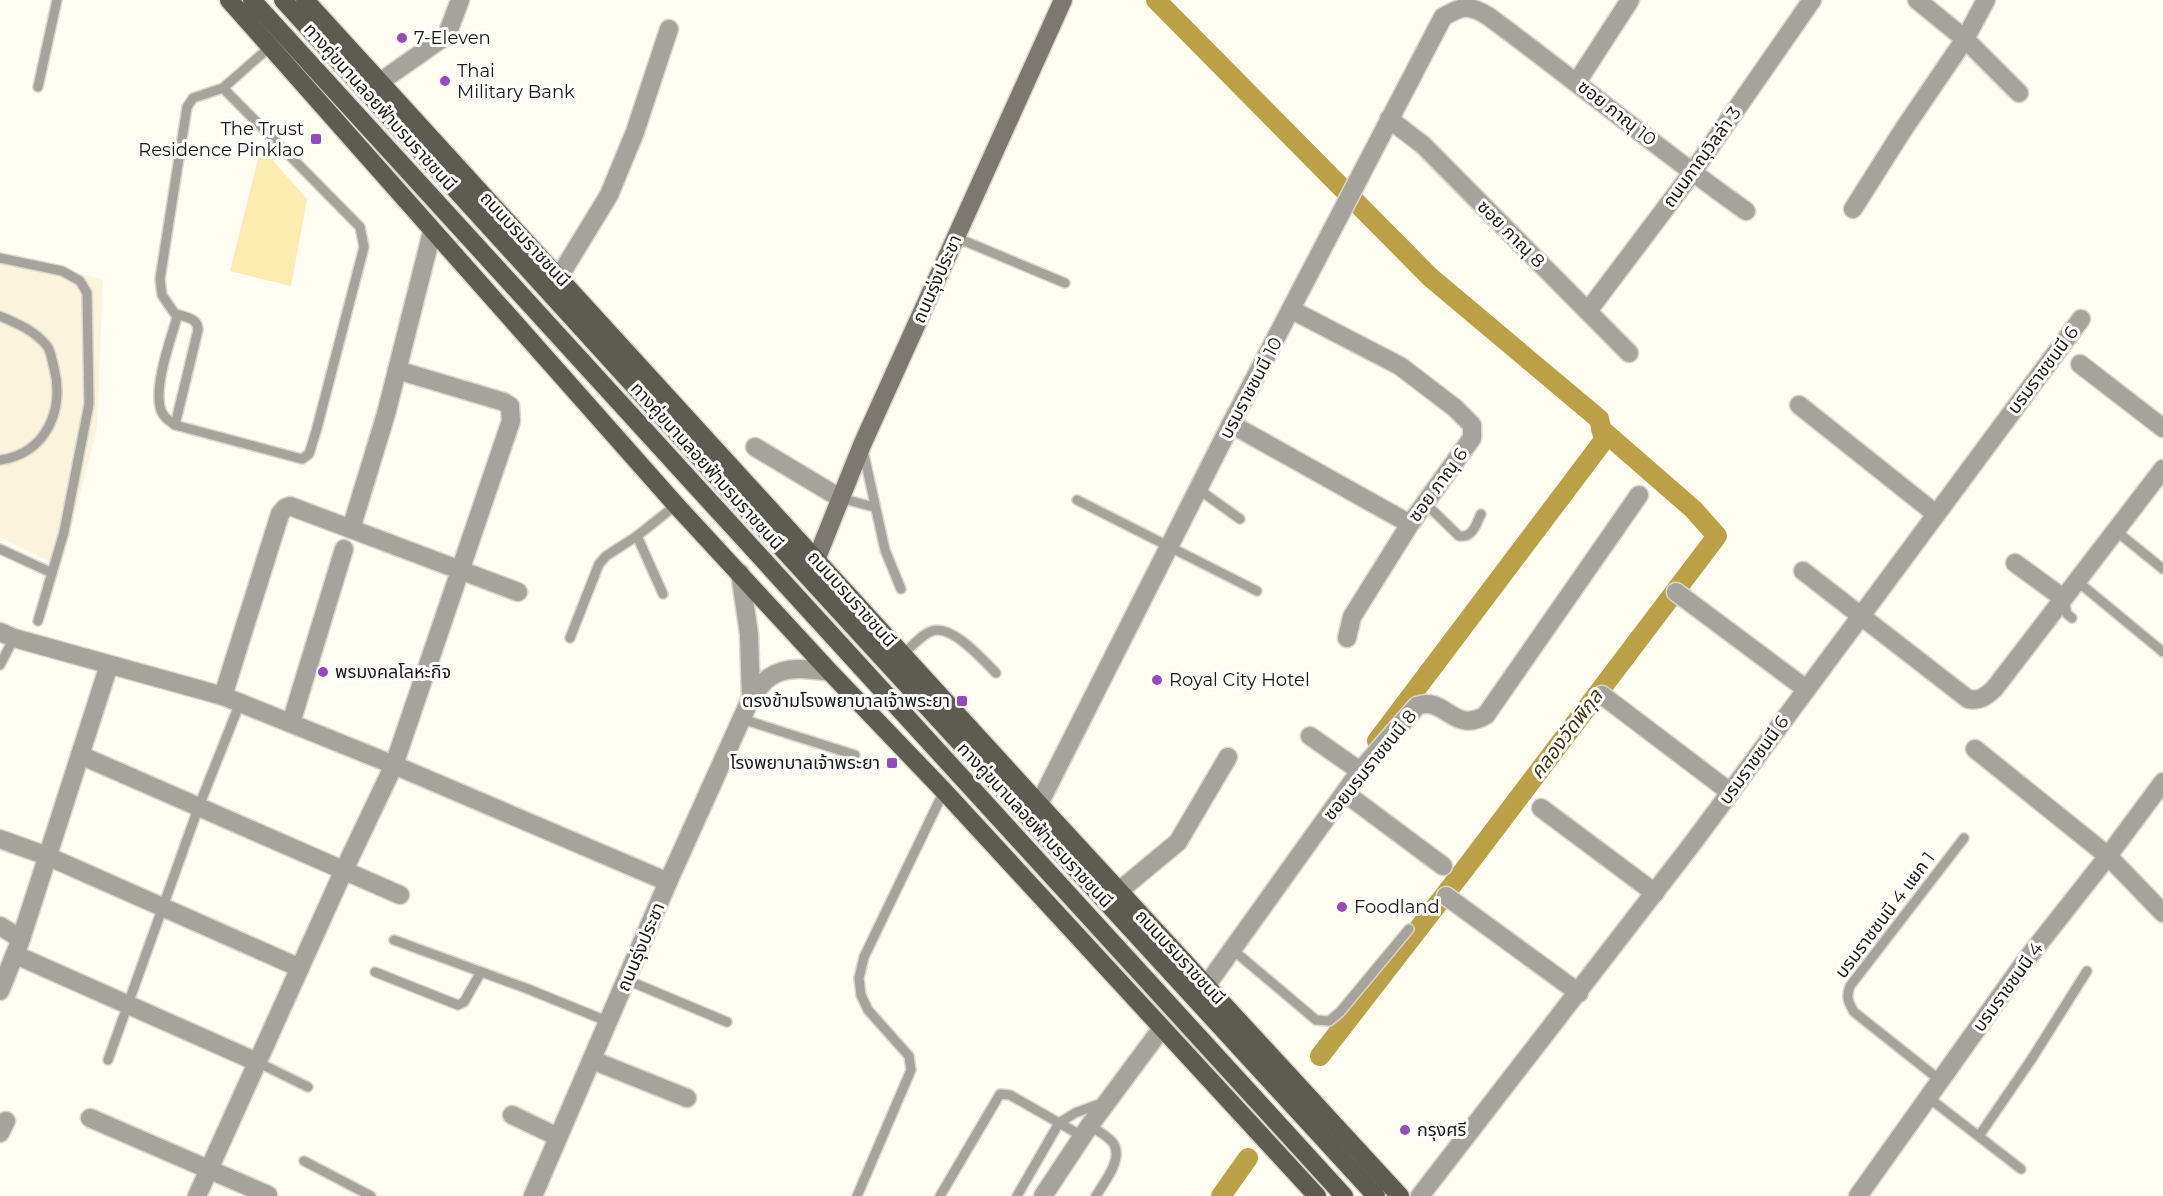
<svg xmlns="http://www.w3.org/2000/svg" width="2163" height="1196" font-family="Montserrat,'Noto Sans Thai',sans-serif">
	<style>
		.built { fill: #fbf3dc }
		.green { fill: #feebb0 }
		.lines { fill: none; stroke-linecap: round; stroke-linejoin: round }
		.canal { stroke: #bca047; stroke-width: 20 }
		.lane-casing { stroke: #dad7ce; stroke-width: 12 }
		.street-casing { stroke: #dad7ce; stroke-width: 21 }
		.secondary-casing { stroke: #dad7ce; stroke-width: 21 }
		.primary-casing { stroke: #dad7ce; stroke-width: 21 }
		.lane { stroke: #a5a39c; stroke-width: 9 }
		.street { stroke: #a5a39c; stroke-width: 18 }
		.secondary { stroke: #7c786f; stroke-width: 18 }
		.primary { stroke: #5e5b50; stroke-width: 18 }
		.poi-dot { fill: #964bbd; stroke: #fff; stroke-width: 2 }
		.labels { text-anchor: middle; stroke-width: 6; stroke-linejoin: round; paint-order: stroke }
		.poi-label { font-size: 18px; fill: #181610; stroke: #fff; text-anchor: start }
		.street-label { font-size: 18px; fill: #181610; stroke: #fff }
		.water-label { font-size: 20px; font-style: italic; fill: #41350f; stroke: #fff }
	</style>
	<rect width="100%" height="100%" fill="#fffcf2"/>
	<!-- built -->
	<polygon class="built" points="0,256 103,279 97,429 61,567 0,537"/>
	<!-- green -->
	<polygon class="green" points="261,147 307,199 291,286 230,271"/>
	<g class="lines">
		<!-- canal -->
		<g class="canal">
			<polyline points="1156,0 1430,277 1599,419 1604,440 1377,741"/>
			<polyline points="1320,1056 1464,870 1717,536 1693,509 1601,429"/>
			<polyline points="1221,1196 1248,1158"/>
		</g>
		<!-- lane casing -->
		<g class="lane-casing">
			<g id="lane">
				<polyline points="38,87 57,0"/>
				<path d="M223 88 360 227 364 247 317 428 309 454 302 459 175 425C168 420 162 416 160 407 155 382 170 342 177 317L162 295 160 279 187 107 193 98 223 88 271 46"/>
				<polyline points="955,237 1065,283"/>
				<polyline points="0,258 62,271 80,281 87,293 89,404 64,532 52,573 0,549"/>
				<path d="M0 316C18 324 34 330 47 346 51 351 52 361 54 368 65 409 46 454 0 460"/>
				<path d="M175 425 198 330C198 318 185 317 176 314"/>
				<polyline points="863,450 885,550 901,589"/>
				<polyline points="1198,489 1240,519"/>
				<polyline points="840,498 874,507"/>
				<polyline points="1077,500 1257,591"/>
				<path d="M1425 503 1459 536C1473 538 1476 524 1481 514"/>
				<polyline points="2116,531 2163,569"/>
				<polyline points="637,536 663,594"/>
				<polyline points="2077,581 2163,652"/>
				<polyline points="2064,600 2067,614 2072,618"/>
				<polyline points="38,621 52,573"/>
				<polyline points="570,638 599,564 606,556 637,536 676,505"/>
				<path d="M903 655C911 647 921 635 932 631 952 624 983 660 996 673"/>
				<polyline points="0,665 14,638"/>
				<polyline points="742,719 855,755"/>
				<polyline points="394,940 528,989 609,1022"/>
				<polyline points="1233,950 1316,1020 1329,1021 1340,1012 1409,929"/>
				<polyline points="375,972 458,1005 464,1002 481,972"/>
				<polyline points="627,980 727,1022"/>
				<polyline points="108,1060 199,806 240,703"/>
				<polyline points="257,1062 308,1087"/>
				<path d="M1941 1081 1854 1012C1848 1002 1846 997 1850 986L1964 838"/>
				<polyline points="1929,1098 2021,1169"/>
				<path d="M1090 1125C1097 1131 1108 1136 1113 1143 1124 1159 1104 1182 1096 1196"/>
				<polyline points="1979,1136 2031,1060 2087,971"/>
				<polyline points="304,1161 371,1196"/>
				<polyline points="857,1196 911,1070 909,1056 868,1010 861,995 859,978 864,957 944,791"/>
				<polyline points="940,1196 1000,1094 1010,1095 1082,1136"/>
				<polyline points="1017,1196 1059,1123 1075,1113 1102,1103"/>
			</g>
		</g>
		<!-- street casing -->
		<g class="street-casing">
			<g id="street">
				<polyline points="1917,0 1965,39 2019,93"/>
				<polyline points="380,82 447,35 460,0"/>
				<polyline points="1577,82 1630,0"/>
				<polyline points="1389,119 1423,145 1629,353"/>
				<polyline points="1853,209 1903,130 1965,39 1986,0"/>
				<polyline points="559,277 609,195 635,132 669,29"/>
				<polyline points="1292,310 1400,366 1455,408 1472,425 1472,438 1410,524 1360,604 1352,617 1347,638"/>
				<polyline points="1588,311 1692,173 1812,0"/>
				<polyline points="2080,364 2163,428"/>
				<polyline points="1799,405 1936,514"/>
				<polyline points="1231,424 1410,524"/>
				<polyline points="755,447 840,498"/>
				<polyline points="351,529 386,414 432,232"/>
				<polyline points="2015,563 2063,598"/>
				<path d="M1803 571 1968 699C1980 701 1985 697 1994 689L2163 469"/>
				<polyline points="740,573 749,634 751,698"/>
				<polyline points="1676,592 1806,689"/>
				<polyline points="0,632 14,638 223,696 394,765 668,882"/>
				<polyline points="1602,695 1730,792"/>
				<polyline points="223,696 280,514 285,508 290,506 518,592"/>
				<polyline points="291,723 344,549"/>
				<polyline points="1310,736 1360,771"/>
				<polyline points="1975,749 2108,856 2163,913"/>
				<polyline points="80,755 400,895"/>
				<polyline points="1345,793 1443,866"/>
				<path d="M1039 804 1231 424 1443 17C1462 6 1468 4 1488 16 1575 80 1658 149 1746 211"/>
				<polyline points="1541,808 1655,893"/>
				<polyline points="0,839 47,856 300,968"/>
				<polyline points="1119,891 1178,842 1228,757"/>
				<polyline points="1446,896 1579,993"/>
				<polyline points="0,926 21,939"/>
				<polyline points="16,955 257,1062"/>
				<path d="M1206 986 1360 771 1417 706C1445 695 1453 735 1486 715L1639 495"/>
				<polyline points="0,991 21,939 109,665"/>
				<polyline points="592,1060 687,1098"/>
				<polyline points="512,1115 558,1137"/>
				<polyline points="90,1118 268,1195"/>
				<polyline points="0,1133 6,1121"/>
				<polyline points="197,1196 344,870 394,765 511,421 510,406 504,402 397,370"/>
				<path d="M533 1196 668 882 751 698C756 691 762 682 770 677 787 665 810 669 830 672"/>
				<polyline points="1043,1196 1090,1125 1162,1028"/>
				<polyline points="1420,1196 1692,844 2081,319"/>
				<polyline points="1858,1196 2026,960 2108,856 2163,782"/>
			</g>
		</g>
		<!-- secondary casing -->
		<g class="secondary-casing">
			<polyline id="secondary" points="816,560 862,445 1063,0"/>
		</g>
		<!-- primary casing -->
		<g class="primary-casing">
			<g id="primary">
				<polyline points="229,0 676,505 830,672 944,791 1317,1196"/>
				<polyline points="252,0 1344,1196"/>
				<polyline points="283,0 830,601 1376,1196"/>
				<polyline points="305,0 1039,804 1400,1196"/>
			</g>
		</g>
		<!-- lane -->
		<use href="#lane" class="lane"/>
		<!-- street -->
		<use href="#street" class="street"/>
		<!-- secondary -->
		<use href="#secondary" class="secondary"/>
		<!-- primary -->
		<use href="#primary" class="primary"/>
	</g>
	<!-- markers -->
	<g class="poi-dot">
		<circle cx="402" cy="38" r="6"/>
		<circle cx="445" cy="81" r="6"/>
		<rect x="310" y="133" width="12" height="12" rx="3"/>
		<circle cx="323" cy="672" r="6"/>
		<circle cx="1157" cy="680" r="6"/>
		<rect x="956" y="695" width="12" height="12" rx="3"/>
		<rect x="886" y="757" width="12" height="12" rx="3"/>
		<circle cx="1342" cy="907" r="6"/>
		<circle cx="1405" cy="1130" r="6"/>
	</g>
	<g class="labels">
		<!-- poi labels -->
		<g class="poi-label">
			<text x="414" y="44">7-Eleven</text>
			<text x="457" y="77">Thai<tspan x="457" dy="21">Military Bank</tspan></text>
			<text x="304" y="135" text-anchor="end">The Trust<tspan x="304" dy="21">Residence Pinklao</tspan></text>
			<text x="335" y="678">พรมงคลโลหะกิจ</text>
			<text x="1169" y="686">Royal City Hotel</text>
			<text x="950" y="707" text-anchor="end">ตรงข้ามโรงพยาบาลเจ้าพระยา</text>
			<text x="880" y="769" text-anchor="end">โรงพยาบาลเจ้าพระยา</text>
			<text x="1354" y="913">Foodland</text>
			<text x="1417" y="1136">กรุงศรี</text>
		</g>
		<!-- street labels -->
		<g class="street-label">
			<text transform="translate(380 107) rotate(48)" y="6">ทางคู่ขนานลอยฟ้าบรมราชชนนี</text>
			<text transform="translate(1617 113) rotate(38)" y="6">ซอย ภาณุ 10</text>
			<text transform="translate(1702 157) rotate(-54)" y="6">ถนนภาณุวิลล่า 3</text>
			<text transform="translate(1511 234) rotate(45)" y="6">ซอย ภาณุ 8</text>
			<text transform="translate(525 239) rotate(47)" y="6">ถนนบรมราชชนนี</text>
			<text transform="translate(937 279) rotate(-66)" y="6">ถนนรุ่งประชา</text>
			<text transform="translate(2043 370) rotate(-53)" y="6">บรมราชชนนี 6</text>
			<text transform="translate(1251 388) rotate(-62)" y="6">บรมราชชนนี 10</text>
			<text transform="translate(707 466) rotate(48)" y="6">ทางคู่ขนานลอยฟ้าบรมราชชนนี</text>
			<text transform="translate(1438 485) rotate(-54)" y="6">ซอย ภาณุ 6</text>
			<text transform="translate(852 599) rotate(48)" y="6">ถนนบรมราชชนนี</text>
			<text transform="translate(1754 760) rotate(-54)" y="6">บรมราชชนนี 6</text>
			<text transform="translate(1370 765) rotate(-51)" y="6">ซอยบรมราชชนนี 8</text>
			<text transform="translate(1035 825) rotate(47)" y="6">ทางคู่ขนานลอยฟ้าบรมราชชนนี</text>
			<text transform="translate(1885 915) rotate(-53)" y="6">บรมราชชนนี 4 แยก 1</text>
			<text transform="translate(641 947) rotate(-67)" y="6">ถนนรุ่งประชา</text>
			<text transform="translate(1180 957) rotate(47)" y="6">ถนนบรมราชชนนี</text>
			<text transform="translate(2008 987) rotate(-54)" y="6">บรมราชชนนี 4</text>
		</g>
		<!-- water labels -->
		<g class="water-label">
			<text transform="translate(1566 734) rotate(-53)" y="7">คลองวัดพิกุล</text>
		</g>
	</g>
</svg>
